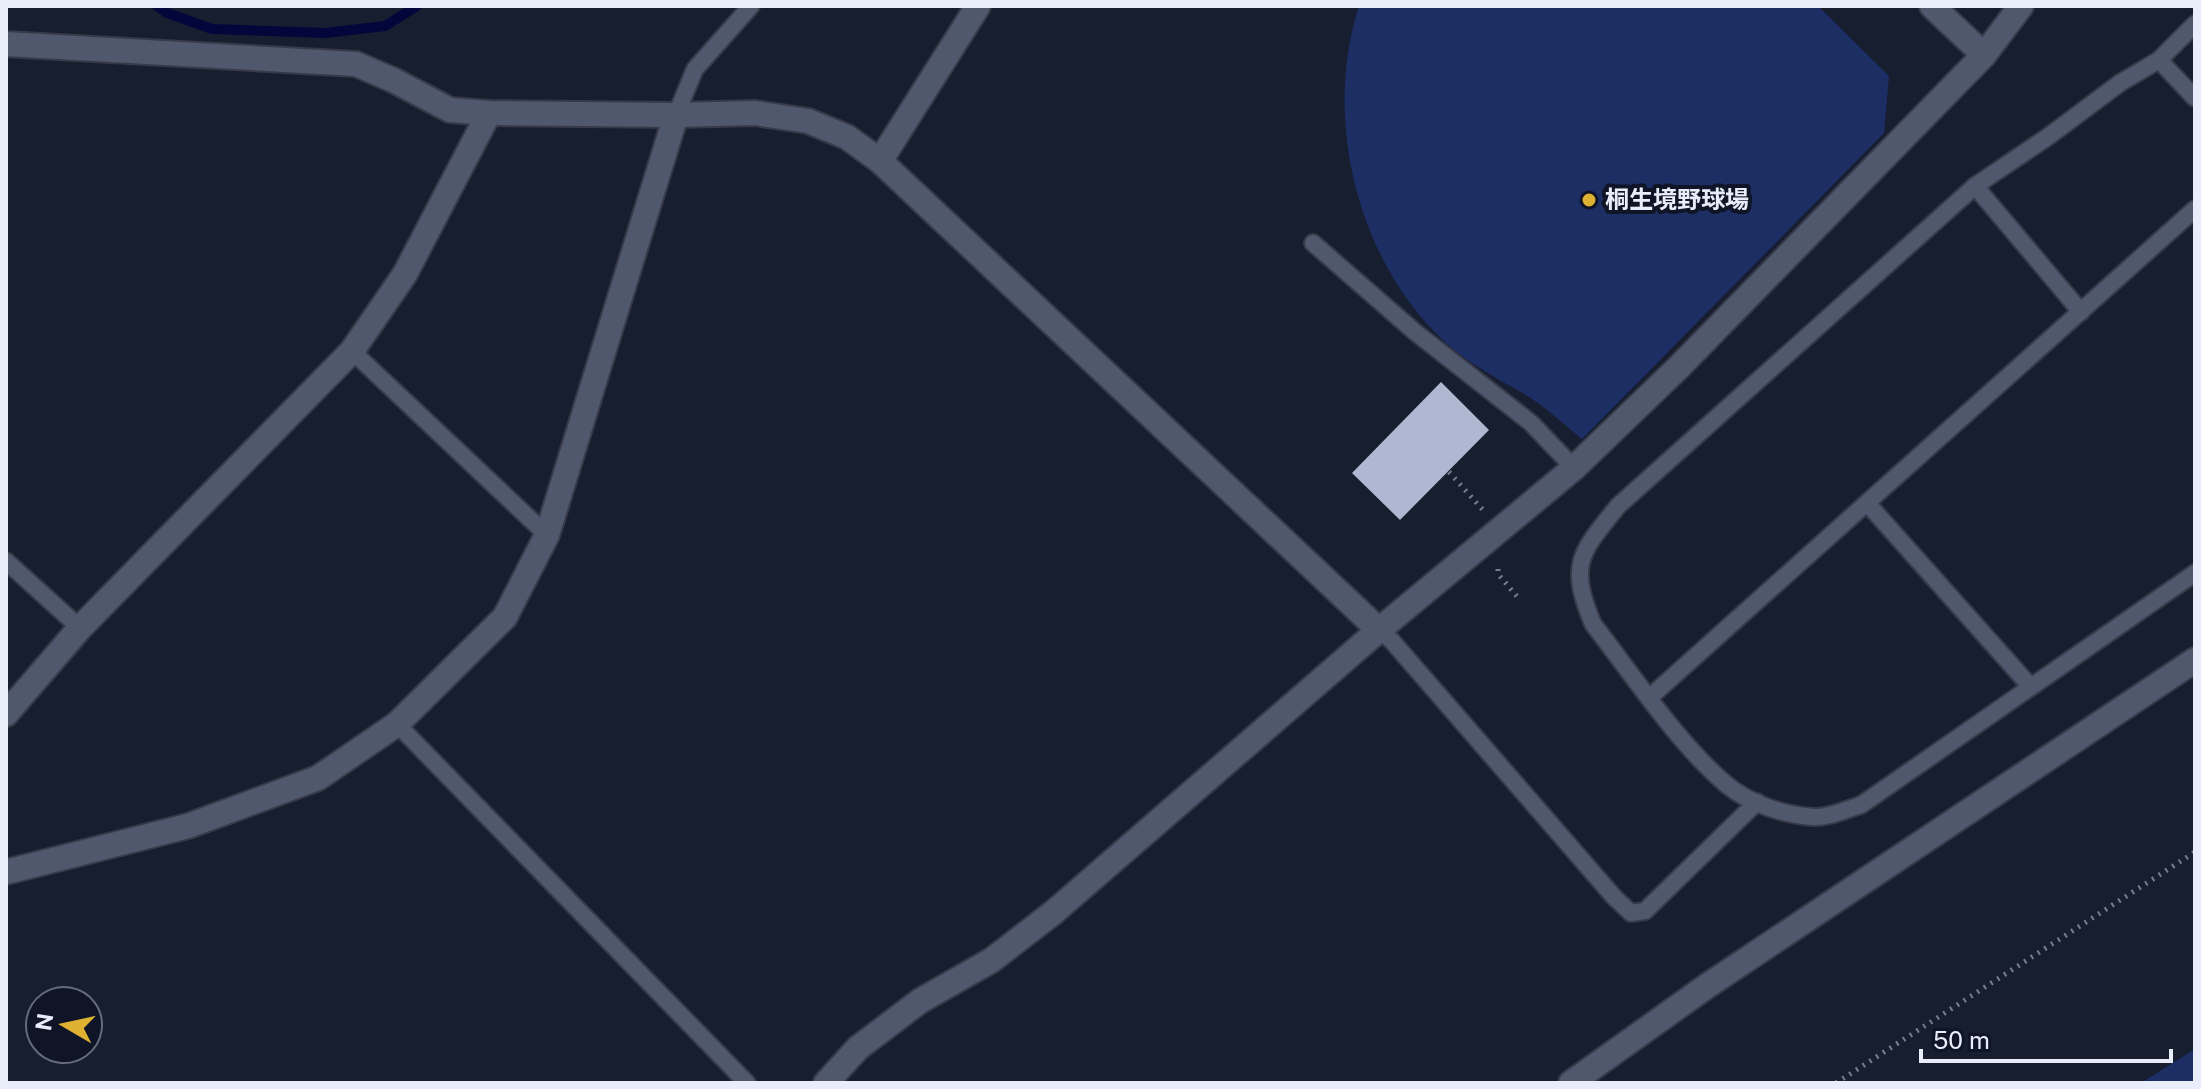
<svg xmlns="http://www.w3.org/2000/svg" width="2201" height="1089" font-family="'Public Sans','Noto Sans JP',sans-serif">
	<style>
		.green { fill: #1d2e64 }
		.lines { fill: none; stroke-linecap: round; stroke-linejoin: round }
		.stream { stroke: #03063a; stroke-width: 10 }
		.building { fill: #aeb8d0 }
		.service-casing { stroke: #363a49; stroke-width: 20 }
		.minor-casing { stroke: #363a49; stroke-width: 28 }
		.tertiary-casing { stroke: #363a49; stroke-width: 28 }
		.path { stroke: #787e8d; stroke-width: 5; stroke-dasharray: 2 6; stroke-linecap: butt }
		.service { stroke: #4f586c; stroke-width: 16 }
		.minor { stroke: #4f586c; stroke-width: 24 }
		.tertiary { stroke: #4f586c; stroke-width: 24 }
		.poi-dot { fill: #deb133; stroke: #0f1526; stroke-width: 3 }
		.labels { text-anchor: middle; stroke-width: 8; stroke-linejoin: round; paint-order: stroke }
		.poi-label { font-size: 24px; font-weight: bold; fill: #e8edf9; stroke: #0f1526; text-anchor: start }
	</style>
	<rect width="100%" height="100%" fill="#171e30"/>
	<!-- green -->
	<g class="green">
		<path d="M1359 6H1818L1889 76 1884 133 1582 439C1563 424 1545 406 1524 394 1497 378 1471 365 1447 344 1358 263 1322 120 1359 6Z"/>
		<polygon points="2195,1049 2195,1083 2141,1083"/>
	</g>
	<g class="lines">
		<!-- stream -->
		<polyline class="stream" points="157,6 167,13 212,29 325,33 385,26 417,6"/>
	</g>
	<!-- building -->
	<polygon class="building" points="1441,382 1489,430 1400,520 1352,473"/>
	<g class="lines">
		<!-- service casing -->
		<g class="service-casing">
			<g id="service">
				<path d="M2195 24 2159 60 2120 83 2049 136 1975 186 1618 506C1580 553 1568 564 1593 624 1632 674 1679 745 1727 785 1750 804 1784 815 1814 817 1828 818 1847 809 1861 805L2195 573"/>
				<polyline points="2159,60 2195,98"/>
				<polyline points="676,115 695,69 751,6"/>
				<polyline points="1975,186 2081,312"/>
				<polyline points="1313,243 1415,332 1531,423 1574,468"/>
				<polyline points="352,351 547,535"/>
				<polyline points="1867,503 2030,686"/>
				<polyline points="6,561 80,628"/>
				<polyline points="1379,630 1392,641 1614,897 1631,913 1645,911 1757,802"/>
				<polyline points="1650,697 2195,209"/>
				<polyline points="397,724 747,1083"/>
			</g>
		</g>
		<!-- minor casing -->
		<g class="minor-casing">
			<g id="minor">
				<polyline points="1932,6 1984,55"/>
				<polyline points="6,44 356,64 393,80 450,110 489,113 676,115 755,113 808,121 847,137 880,161 1379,630"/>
				<polyline points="880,161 978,6"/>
				<polyline points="6,714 80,628 352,351 405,274 489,113"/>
				<polyline points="6,872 188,826 318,778 397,724 505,617 547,535 676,115"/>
				<polyline points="826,1083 858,1048 920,1001 992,960 1054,912 1379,630 1574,468 1680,366 1984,55 2021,6"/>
			</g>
		</g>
		<!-- tertiary casing -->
		<g class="tertiary-casing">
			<polyline id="tertiary" points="1571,1083 1707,986 2195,660"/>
		</g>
		<!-- path -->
		<g class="path">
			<polyline points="1449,472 1483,510"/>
			<polyline points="1498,569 1498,574 1520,600"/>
			<polyline points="1836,1083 2195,852"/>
		</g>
		<!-- service -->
		<use href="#service" class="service"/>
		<!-- minor -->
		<use href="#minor" class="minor"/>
		<!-- tertiary -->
		<use href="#tertiary" class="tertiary"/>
	</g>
	<!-- markers -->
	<circle class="poi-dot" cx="1589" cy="200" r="8"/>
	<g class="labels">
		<!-- poi labels -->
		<g class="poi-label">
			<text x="1605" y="208">桐生境野球場</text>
		</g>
	</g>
	<!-- border -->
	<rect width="2201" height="1089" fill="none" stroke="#e8edf9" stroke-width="16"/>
	<!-- north arrow -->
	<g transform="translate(64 1025) rotate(279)"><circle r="38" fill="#0f1526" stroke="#666b7a" stroke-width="2"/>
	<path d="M0-6L14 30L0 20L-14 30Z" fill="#deb133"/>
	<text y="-12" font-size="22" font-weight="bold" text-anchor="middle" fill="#e8edf9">N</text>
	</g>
	<!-- scale -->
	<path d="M1921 1049v12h250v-12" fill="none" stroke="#e8edf9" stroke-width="4"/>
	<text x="1933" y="1049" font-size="24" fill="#e8edf9" stroke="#0f1526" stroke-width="6" paint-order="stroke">50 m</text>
</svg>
